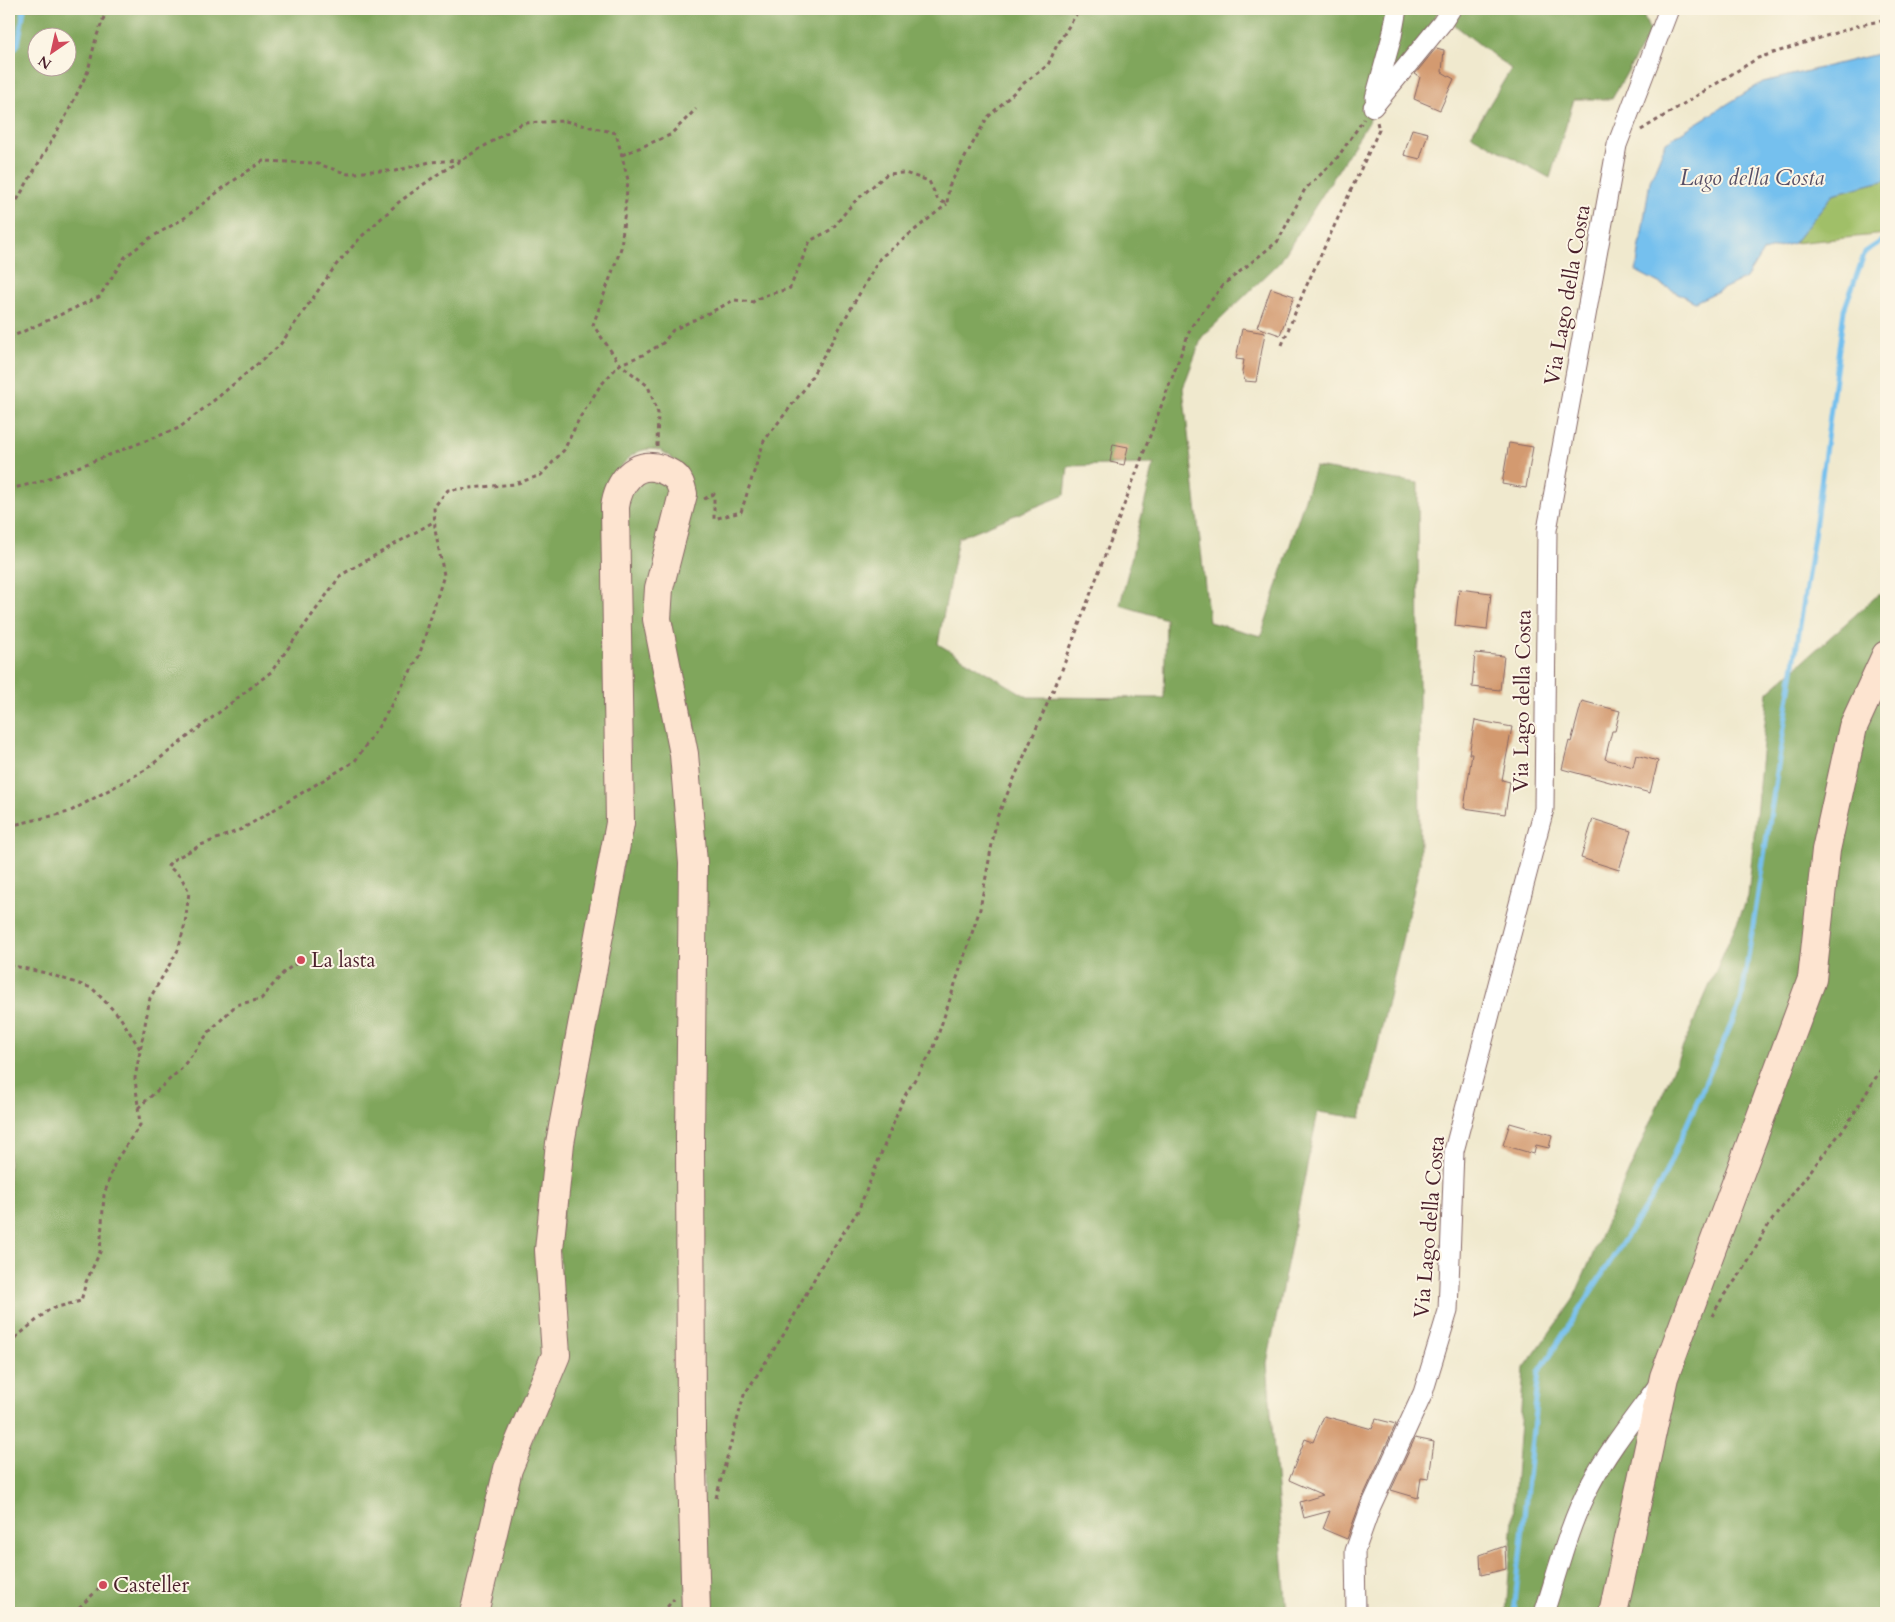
<svg xmlns="http://www.w3.org/2000/svg" width="1895" height="1622" font-family="Cardo,serif">
	<style>
		.green { fill: #a0bf67; stroke: #756f49 }
		.forest { fill: #80a65c; stroke: #656244; fill-rule: evenodd }
		.water { fill: #74c0ee; stroke: #5f708c }
		.lines { fill: none; stroke-linecap: round; stroke-linejoin: round }
		.stream { stroke: #74c0ee; stroke-width: 5 }
		.building { fill: #d39a6f }
		.street-casing { stroke: #846664; stroke-width: 21 }
		.secondary-casing { stroke: #846664; stroke-width: 30 }
		.path { stroke: #846664; stroke-width: 3; stroke-dasharray: 4 4; stroke-linecap: butt }
		.street { stroke: #fff; stroke-width: 19 }
		.secondary { stroke: #fde4d0; stroke-width: 28 }
		.poi-dot { fill: #d1495b; stroke: #fcf5e5; stroke-width: 2 }
		.labels { text-anchor: middle; stroke-width: 4; stroke-linejoin: round; paint-order: stroke }
		.street-label { font-size: 21px; fill: #4a1f2b; stroke: #fcf5e5 }
		.poi-label { font-size: 21px; fill: #4a1f2b; stroke: #fcf5e5; text-anchor: start }
		.water-label { font-size: 22px; font-style: italic; fill: #574f66; stroke: #fcf5e5 }
	</style>
	<rect width="100%" height="100%" fill="#fcf5e5"/>
	<filter id="ink" filterUnits="userSpaceOnUse"><feTurbulence type="fractalNoise" baseFrequency=".02" numOctaves="2"/><feDisplacementMap in="SourceGraphic" scale="10" xChannelSelector="R" yChannelSelector="G"/><feConvolveMatrix kernelMatrix="1 2 1 2 8 2 1 2 1" color-interpolation-filters="sRGB"/></filter>
	<filter id="wash" filterUnits="userSpaceOnUse"><feTurbulence type="fractalNoise" baseFrequency=".0096" numOctaves="4" result="noise"/><feDisplacementMap in="SourceGraphic" scale="20" xChannelSelector="R" yChannelSelector="G"/><feGaussianBlur stdDeviation="1.12" result="paint"/><feColorMatrix in="noise" values="0 0 0 0 0 0 0 0 0 0 0 0 0 0 0 0 0 1.4 0 .05"/><feComposite in="paint" operator="in"/></filter>
	<g filter="url(#wash)">
		<rect width="100%" height="100%" fill="#f0e9ce"/>
		<!-- green -->
		<polygon class="green" points="1886,180 1886,234 1794,243 1833,194"/>
		<!-- forest -->
		<g class="forest">
			<path d="M9 9H1641L1650 32 1612 99H1574L1550 178 1471 135 1511 69 1438 12 1280 262 1202 337 1183 388 1209 622 1261 636 1315 467 1418 483 1420 863 1361 1118 1318 1112 1267 1363 1287 1613H705L698 1138 665 619 678 463C672 459 664 451 658 450 639 446 628 457 618 471L609 822 545 1353 463 1613H9ZM38 38H68V68H38ZM1154 464 1120 605 1166 619 1164 698 1028 697 938 644 958 538 1065 495 1068 466Z"/>
			<polygon points="648,476 669,487 673,505 658,549 684,863 686,1613 485,1613 518,1473 566,1356 559,1250 570,1144 630,824 627,497"/>
			<polygon points="1879,594 1886,606 1886,1613 1506,1613 1524,1368 1573,1300 1748,897 1768,692"/>
		</g>
		<!-- water -->
		<polygon class="water" points="1886,52 1886,180 1833,194 1794,243 1763,251 1746,278 1695,302 1636,271 1650,181 1666,142 1763,82"/>
		<g class="lines">
			<!-- stream -->
			<g class="stream">
				<polyline points="9,56 18,44 24,9"/>
				<polyline points="1514,1613 1539,1372 1661,1183 1741,1002 1814,536 1844,310 1865,252 1886,238"/>
			</g>
		</g>
		<g id="blocks">
			<!-- building -->
			<g class="building">
				<polygon points="1436,48 1444,50 1442,72 1454,79 1440,110 1414,99 1420,77 1415,74"/>
				<polygon points="1412,129 1428,133 1420,159 1404,155"/>
				<polygon points="1271,288 1294,296 1280,335 1257,327"/>
				<polygon points="1242,329 1265,333 1256,382 1245,381 1242,372 1244,360 1236,359"/>
				<polygon points="1509,443 1533,447 1526,488 1502,484"/>
				<polygon points="1113,444 1128,447 1124,465 1110,462"/>
				<polygon points="1459,589 1491,593 1487,630 1455,626"/>
				<polygon points="1475,653 1504,656 1500,690 1472,687"/>
				<polygon points="1582,701 1620,711 1615,731 1612,731 1605,759 1633,767 1636,755 1658,761 1650,793 1562,769 1569,741 1571,742"/>
				<polygon points="1475,720 1512,727 1502,780 1510,782 1505,814 1464,808 1472,754 1469,754"/>
				<polygon points="1593,819 1631,831 1619,870 1581,858"/>
				<polygon points="1510,1123 1552,1135 1549,1148 1536,1145 1534,1154 1503,1145"/>
				<polygon points="1324,1416 1372,1429 1376,1419 1396,1424 1361,1501 1347,1539 1323,1529 1330,1511 1304,1518 1300,1502 1323,1495 1289,1480 1305,1439 1313,1442"/>
				<polygon points="1415,1438 1434,1442 1429,1479 1421,1478 1418,1498 1391,1490"/>
				<polygon points="1505,1546 1506,1569 1481,1575 1480,1555"/>
			</g>
		</g>
	</g>
	<g filter="url(#ink)">
		<use href="#blocks" fill-opacity="0" stroke="#846664" stroke-width="1"/>
		<g class="lines">
			<!-- street casing -->
			<g class="street-casing">
				<g id="street">
					<polyline points="1375,98 1392,36 1397,9"/>
					<polyline points="1373,107 1442,23 1451,9"/>
					<polyline points="1356,1613 1355,1551 1371,1506 1423,1393 1448,1311 1454,1151 1544,809 1547,530 1617,145 1669,9"/>
					<path d="M1544 1613C1558 1570 1569 1524 1590 1485 1609 1449 1635 1417 1659 1384"/>
				</g>
			</g>
			<!-- secondary casing -->
			<g class="secondary-casing">
				<g id="secondary">
					<path d="M474 1613 508 1469 556 1355 549 1250 560 1143 620 823 615 507C618 484 634 459 661 469 676 475 680 479 683 494L659 588 657 619 684 754 693 863 690 1138 691 1432 696 1613"/>
					<polyline points="1613,1613 1664,1377 1812,979 1826,850 1853,727 1886,655"/>
				</g>
			</g>
			<!-- path -->
			<g class="path">
				<polyline points="1641,130 1758,58 1860,25 1886,20"/>
				<polyline points="622,155 670,135 696,109"/>
				<polyline points="9,214 67,114 88,71 96,38 107,9"/>
				<polyline points="9,338 99,297 125,257 150,238 183,219 227,185 263,161 315,163 348,174 371,171 395,171 430,162 461,160"/>
				<polyline points="1282,345 1304,291 1379,130 1377,122"/>
				<polyline points="9,489 39,482 179,428 217,398 280,345 336,265 361,237 399,202 438,174 523,123 565,121 616,133 628,180 621,248 593,325 620,364 648,386 658,413 657,446"/>
				<polyline points="704,499 714,494 714,519 741,512 764,441 805,388 880,258 947,204"/>
				<polyline points="9,826 69,812 145,770 271,672 341,575 435,521"/>
				<polyline points="9,965 46,973 92,988 120,1017 140,1049"/>
				<polyline points="138,1108 181,1069 209,1032 236,1005 261,999 284,972 301,960"/>
				<polyline points="1712,1316 1724,1295 1744,1269 1769,1224 1848,1123 1886,1061"/>
				<path d="M9 1343 50 1309 81 1301 86 1282 100 1252 104 1195 115 1162 140 1125 135 1078 150 998 178 950 185 924 189 892 181 877 168 866 171 861 201 845 242 829 355 761 381 723 419 656 444 575 435 530 434 507 448 490 515 484 541 475 564 450 579 419 600 386 620 364 643 355 663 343 673 330 719 308 734 300 753 302C764 293 778 293 790 288L810 241 832 229 853 203 887 174 905 173 929 181 938 200 947 204 949 186 987 118 1024 83 1048 65 1056 47 1075 16 1083 9"/>
				<polyline points="716,1498 744,1395 784,1334 823,1263 858,1211 904,1097 933,1050 980,909 997,817 1060,675 1191,327 1223,285 1278,241 1305,189 1335,161 1364,119"/>
				<polyline points="73,1613 103,1585"/>
				<polyline points="662,1613 674,1599"/>
			</g>
			<!-- street -->
			<use href="#street" class="street"/>
			<!-- secondary -->
			<use href="#secondary" class="secondary"/>
		</g>
	</g>
	<!-- markers -->
	<g class="poi-dot">
		<circle cx="301" cy="960" r="5"/>
		<circle cx="103" cy="1585" r="5"/>
	</g>
	<g class="labels">
		<!-- street labels -->
		<g class="street-label">
			<text transform="translate(1567 295) rotate(-80)" y="7">Via Lago della Costa</text>
			<text transform="translate(1522 701) rotate(-89)" y="7">Via Lago della Costa</text>
			<text transform="translate(1429 1227) rotate(-85)" y="7">Via Lago della Costa</text>
		</g>
		<!-- poi labels -->
		<g class="poi-label">
			<text x="311" y="967">La lasta</text>
			<text x="113" y="1592">Casteller</text>
		</g>
		<!-- water labels -->
		<g class="water-label">
			<text x="1752" y="185">Lago della Costa</text>
		</g>
	</g>
	<!-- margin -->
	<rect width="1895" height="1622" fill="none" stroke="#fcf5e5" stroke-width="30"/>
	<!-- north arrow -->
	<g transform="translate(52 52) rotate(214)"><circle r="24" fill="#fcf5e5" stroke="#b59f9b"/>
	<path d="M0-4L9 19L0 12L-9 19Z" fill="#d1495b"/>
	<text y="-8" font-size="14" font-weight="bold" text-anchor="middle" fill="#4a1f2b">N</text>
	</g>
</svg>
